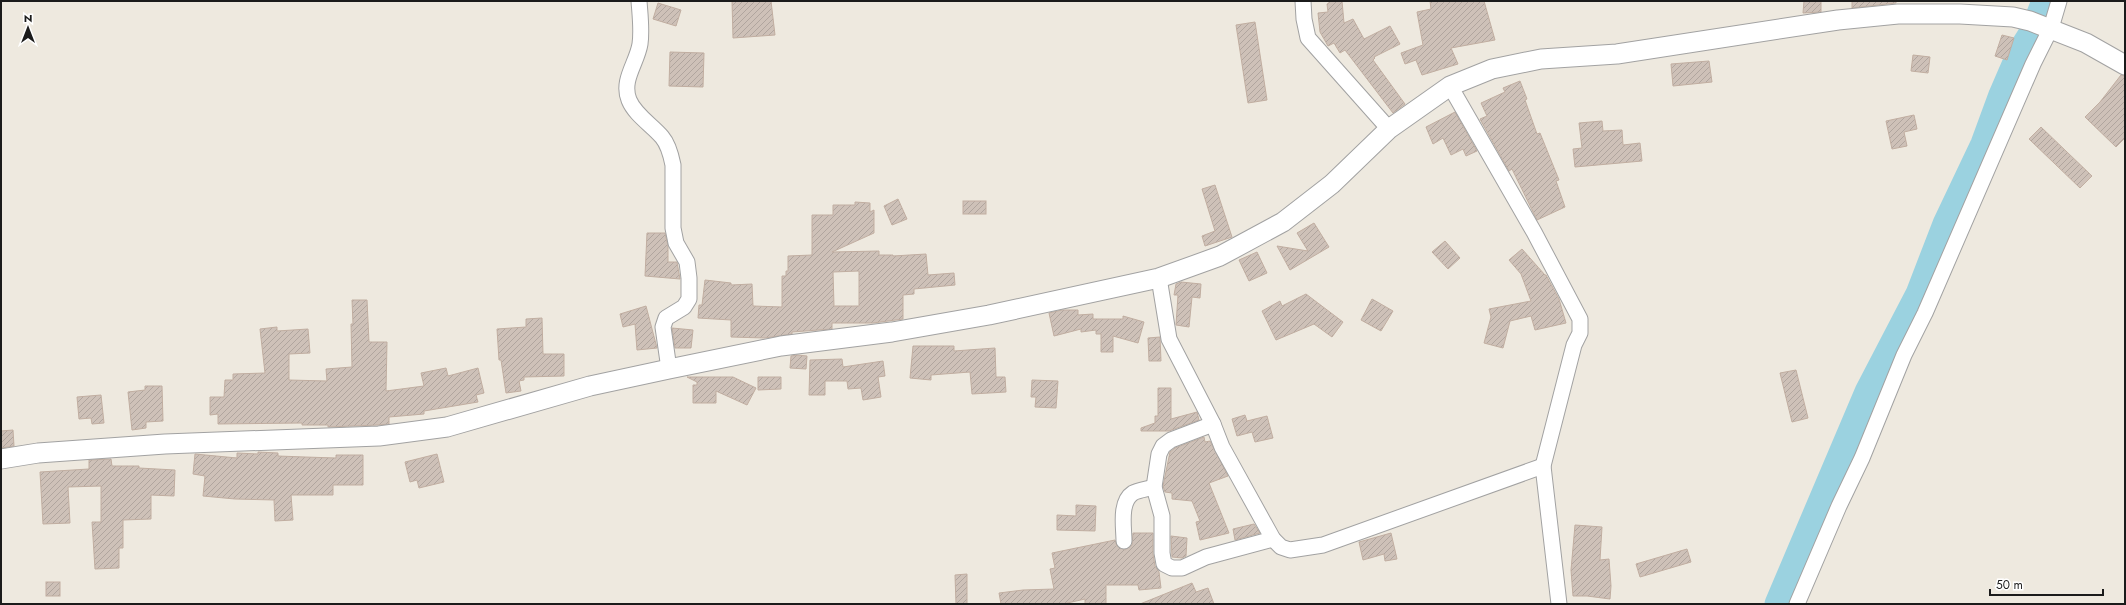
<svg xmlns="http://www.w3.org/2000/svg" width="2126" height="605" font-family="Jost,sans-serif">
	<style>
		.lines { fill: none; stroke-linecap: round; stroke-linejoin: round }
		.river { stroke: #9bd2e0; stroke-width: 27 }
		.building { fill: url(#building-hatch); stroke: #c1aea1; fill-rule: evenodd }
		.minor-casing { stroke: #a2a2a2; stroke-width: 17 }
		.tertiary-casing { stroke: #a2a2a2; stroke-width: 21 }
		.minor { stroke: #fff; stroke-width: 15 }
		.tertiary { stroke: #fff; stroke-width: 19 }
	</style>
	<defs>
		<pattern id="building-hatch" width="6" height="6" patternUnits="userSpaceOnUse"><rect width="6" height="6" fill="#cec1b8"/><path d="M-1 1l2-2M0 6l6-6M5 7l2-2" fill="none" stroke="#b0a59e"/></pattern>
	</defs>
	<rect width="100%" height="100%" fill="#eee9df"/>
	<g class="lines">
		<!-- river -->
		<polyline class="river" points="1778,604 1868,392 1919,294 1946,224 1984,144 2002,95 2021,51 2033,32 2045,1"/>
	</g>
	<!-- building -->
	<g class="building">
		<polygon points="732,1 771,1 775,35 733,38"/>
		<polygon points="1329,1 1342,1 1344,23 1353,19 1364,39 1390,26 1400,44 1374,57 1375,58 1373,60 1405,104 1393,113 1345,50 1340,53 1334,43 1328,46 1320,32 1318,13 1328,12 1327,4 1329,3"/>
		<polygon points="1430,1 1484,1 1495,40 1451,48 1458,64 1422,75 1416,60 1405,64 1401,53 1423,45 1417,12 1431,9"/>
		<polygon points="1804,1 1821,1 1821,12 1803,13"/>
		<polygon points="1852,1 1896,1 1896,3 1852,8"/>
		<polygon points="658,3 681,10 676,26 653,19"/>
		<polygon points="1255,22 1267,100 1248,103 1236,25"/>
		<polygon points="2002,35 2014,38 2007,60 1995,56"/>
		<polygon points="670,52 704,53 703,87 669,86"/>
		<polygon points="1913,55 1930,57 1928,73 1911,71"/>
		<polygon points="1709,61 1712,82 1673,86 1671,64"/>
		<polygon points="2121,75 2125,76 2125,138 2116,147 2085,117 2100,102"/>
		<polygon points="1520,81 1527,99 1525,100 1537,134 1540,133 1559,180 1556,181 1565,207 1537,220 1512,169 1509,171 1480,119 1487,116 1481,103 1505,92 1503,88"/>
		<polygon points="1455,112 1477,151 1466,156 1463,149 1451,155 1443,138 1433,144 1426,127"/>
		<polygon points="1914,115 1917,129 1904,132 1907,146 1892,149 1886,121"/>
		<polygon points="1602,121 1603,131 1622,130 1623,145 1640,143 1642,161 1575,167 1573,149 1582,148 1579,123"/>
		<polygon points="2041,127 2092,176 2080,188 2029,139"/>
		<polygon points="1215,185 1232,237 1205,246 1202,236 1215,231 1202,189"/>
		<polygon points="898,199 907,219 892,225 884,206"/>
		<rect x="963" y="201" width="23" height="13"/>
		<path d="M855 202 870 203V212L874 210V233L832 252 879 251V255H893V256L926 254 928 275 954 273 955 285 914 289V294L903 295V319L873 323H832V329L792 332V334L765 338 731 337V320L698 318 699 305H702L705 280 731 283V285L752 284 753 306 782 307V276H786V271H788V256L812 255V215H833V205H855ZM859 271V306H834L833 272Z"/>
		<polygon points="1314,223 1329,247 1290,270 1277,246 1308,251 1297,233"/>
		<polygon points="647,233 665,233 668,246 668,262 677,262 680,279 645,276"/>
		<polygon points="1445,241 1460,258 1448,269 1432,252"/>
		<polygon points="1522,249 1545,275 1546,275 1559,299 1566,323 1535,330 1531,316 1510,321 1503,348 1484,343 1491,317 1489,309 1531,301 1521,274 1509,260"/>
		<polygon points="1257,252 1267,273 1249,281 1239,260"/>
		<polygon points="1181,282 1201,284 1200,298 1192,297 1189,327 1176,325 1178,295 1174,295 1176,284"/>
		<polygon points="1306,294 1343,322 1332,337 1314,324 1276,340 1262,311 1280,301 1282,306"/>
		<polygon points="1372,299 1393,311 1381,331 1361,320"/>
		<polygon points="352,300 367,300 369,342 387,342 386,391 424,386 421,373 446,368 448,376 478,368 484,393 476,395 478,402 424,411 424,414 389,417 389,424 378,425 328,427 328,425 302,425 302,423 218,424 218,414 210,415 210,397 224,397 225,380 233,380 233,374 265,373 260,329 277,327 277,331 308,329 310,353 289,354 289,380 327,381 326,369 352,367 351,324 353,324"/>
		<polygon points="646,306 657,348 637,350 635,324 623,327 620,314"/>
		<polygon points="1062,310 1078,310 1078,315 1093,314 1093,319 1123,319 1123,316 1144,322 1138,343 1113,336 1113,352 1101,352 1101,334 1096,334 1096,330 1081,332 1081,329 1054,336 1049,313"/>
		<polygon points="542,318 543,354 564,354 564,376 524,377 524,380 519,381 521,391 506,393 501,360 499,360 497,329 526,327 526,319"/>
		<polygon points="672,328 693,330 691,348 675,348"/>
		<polygon points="1160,337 1161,361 1149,361 1148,338"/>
		<polygon points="913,346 954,346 954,351 995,348 996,377 1005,377 1006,392 972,394 970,372 931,375 931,380 910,378"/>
		<polygon points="797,355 807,356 806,369 790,368 791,356"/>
		<polygon points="842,359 843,367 883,361 885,376 878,377 881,397 863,400 861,388 848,389 847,381 825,381 825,395 809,395 810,360"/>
		<polygon points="1796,370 1808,418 1792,422 1780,373"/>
		<polygon points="687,377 733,377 756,388 747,405 716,391 716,403 693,403 693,385 697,385 697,382"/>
		<polygon points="758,377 781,377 781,389 758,390"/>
		<polygon points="1032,380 1058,381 1056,408 1035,407 1036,397 1031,397"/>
		<polygon points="145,386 162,386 163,421 146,422 146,428 132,430 128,392 145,390"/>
		<polygon points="1158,388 1171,388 1171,419 1197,412 1199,420 1169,431 1141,431 1141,428 1155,423 1155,416 1158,416"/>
		<polygon points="101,395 104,423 92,424 91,418 79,419 77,397"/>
		<polygon points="1245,415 1247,421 1267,416 1273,438 1255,442 1252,432 1237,436 1232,419"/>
		<polygon points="13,430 14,446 1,448 1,431"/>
		<polygon points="1204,437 1205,442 1210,441 1228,476 1209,483 1229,533 1200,540 1196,522 1200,521 1192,501 1172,499 1172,493 1165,492 1163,486 1170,452 1175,448"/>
		<polygon points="258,452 278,453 278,456 305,457 336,458 336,455 363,455 363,485 333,485 333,495 291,495 293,520 275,521 274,500 235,499 203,496 205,476 193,474 195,454 237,458 237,453 258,454"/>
		<polygon points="437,454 444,482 419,488 417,480 410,482 405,462"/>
		<polygon points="111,459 112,466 139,466 139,468 175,470 174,496 151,495 151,519 123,520 123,548 119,548 119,568 95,569 92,522 101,522 101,486 68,487 70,523 43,524 40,472 89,469 89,460"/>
		<polygon points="1076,505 1096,506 1095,531 1057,530 1057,515 1076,516"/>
		<polygon points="1254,524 1260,533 1235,540 1233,529"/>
		<polygon points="1575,525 1602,527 1600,560 1609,559 1611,586 1610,599 1587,596 1573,596 1571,570"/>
		<polygon points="1133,533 1153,533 1153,554 1155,566 1159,572 1161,588 1139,590 1138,585 1106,585 1106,604 1085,604 1085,599 1063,604 1001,604 999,593 1023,590 1054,589 1050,569 1055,568 1052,553 1115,540 1117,546 1125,550 1132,545"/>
		<polygon points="1391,533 1397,559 1385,561 1384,554 1363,560 1359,542"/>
		<polygon points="1171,536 1187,538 1186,556 1182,558 1172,557"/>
		<polygon points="1687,549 1691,562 1640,577 1636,564"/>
		<polygon points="967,574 967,604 956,604 955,575"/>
		<rect x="46" y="582" width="14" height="14"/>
		<polygon points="1192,583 1196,592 1208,588 1214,604 1140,604"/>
	</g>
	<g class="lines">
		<!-- minor casing -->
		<g class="minor-casing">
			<g id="minor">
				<path d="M639 1C640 15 642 30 640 44 637 63 621 80 629 100 635 115 652 125 662 137 668 144 671 155 673 165V228L676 243 687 262 689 278V299L684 307 666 318 663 327 669 369"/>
				<polyline points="1303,1 1304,19 1308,38 1389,129"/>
				<polyline points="1450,86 1534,232 1580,319 1580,333 1574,345 1543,466 1559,604"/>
				<polyline points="1159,278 1169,339 1213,424 1222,447 1273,539 1281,547 1290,550 1323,545 1543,466"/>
				<polyline points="1213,424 1171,440 1163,446 1159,454 1154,487 1162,516 1162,553 1164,564 1172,568 1182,568 1206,557 1273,539"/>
				<path d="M1124 541C1124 528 1119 502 1133 493 1138 490 1148 489 1154 487"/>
				<polyline points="1797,604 1839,506 1862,458 1904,355 1925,313 2033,64 2051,28 2059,1"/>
			</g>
		</g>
		<!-- tertiary casing -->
		<g class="tertiary-casing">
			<polyline id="tertiary" points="1,459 38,453 165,444 379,436 447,427 590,386 669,369 781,346 892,332 989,315 1159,278 1220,256 1283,222 1332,184 1389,129 1450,86 1492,69 1541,59 1617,54 1838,20 1898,14 1960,14 2013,17 2030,21 2086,43 2125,65"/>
		</g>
		<!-- minor -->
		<use href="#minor" class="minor"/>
		<!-- tertiary -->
		<use href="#tertiary" class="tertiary"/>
	</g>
	<!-- border -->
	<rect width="2126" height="605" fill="none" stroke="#1b1b1b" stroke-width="4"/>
	<!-- north arrow -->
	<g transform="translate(28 28)" stroke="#ffffff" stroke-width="3" paint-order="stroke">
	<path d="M0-3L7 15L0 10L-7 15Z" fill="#1b1b1b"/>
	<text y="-6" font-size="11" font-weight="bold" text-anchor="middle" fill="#1b1b1b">N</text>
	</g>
	<!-- scale -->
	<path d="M1990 589v6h113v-6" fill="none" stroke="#1b1b1b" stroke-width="2"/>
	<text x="1996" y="589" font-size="12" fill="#1b1b1b" stroke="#ffffff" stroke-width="3" paint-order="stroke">50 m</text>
</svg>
